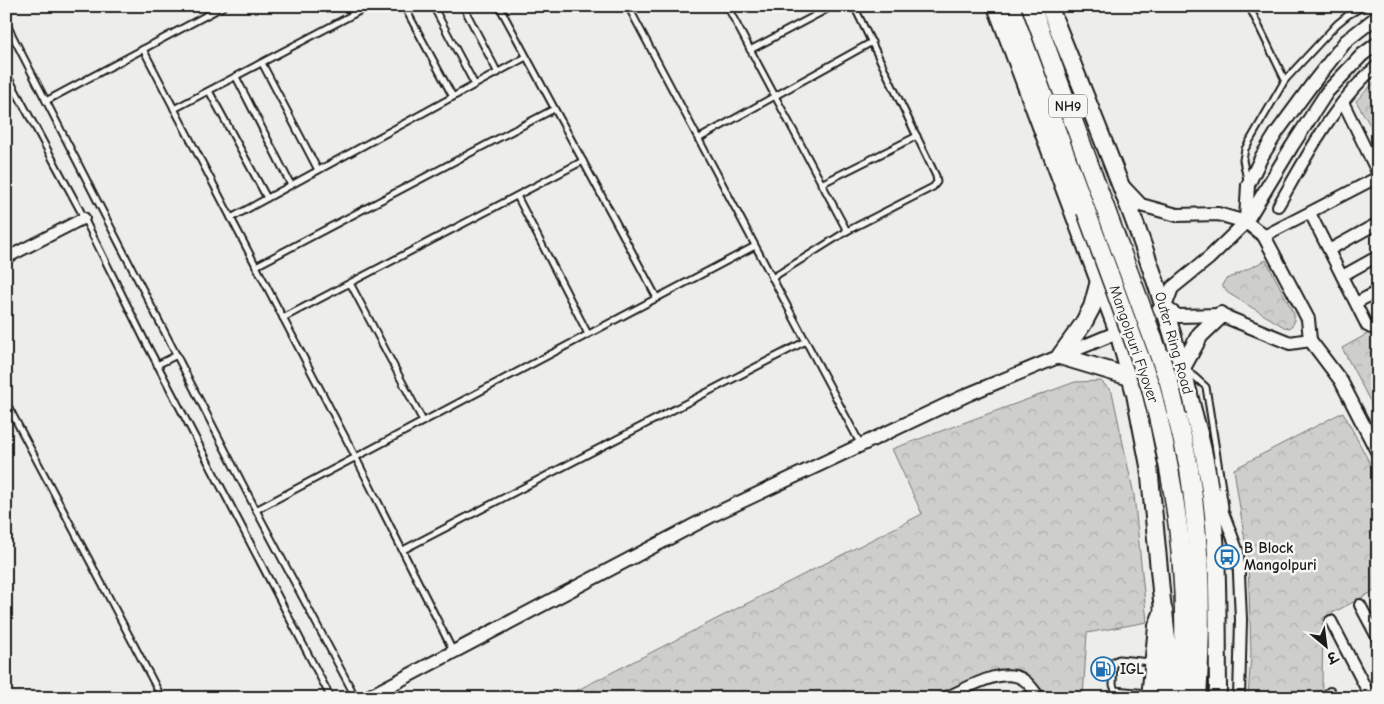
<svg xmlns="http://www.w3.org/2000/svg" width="1384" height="704" font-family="'Comic Neue','Playpen Sans Deva',sans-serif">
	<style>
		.forest { fill: url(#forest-crowns); stroke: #757574 }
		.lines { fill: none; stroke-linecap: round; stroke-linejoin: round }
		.service-casing { stroke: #1c1c1c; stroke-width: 9 }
		.minor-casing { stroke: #1c1c1c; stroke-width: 14 }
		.tertiary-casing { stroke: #1c1c1c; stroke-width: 16 }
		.primary-casing { stroke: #1c1c1c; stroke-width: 20 }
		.trunk-casing { stroke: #1c1c1c; stroke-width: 21 }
		.service { stroke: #f6f6f2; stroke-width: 5 }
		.minor { stroke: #f6f6f2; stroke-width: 10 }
		.tertiary { stroke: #f6f6f2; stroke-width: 12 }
		.primary { stroke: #f6f6f2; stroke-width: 16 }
		.trunk { stroke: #f6f6f2; stroke-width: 18 }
		.trunk-bridge-casing { stroke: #1c1c1c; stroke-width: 21; stroke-linecap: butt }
		.trunk-bridge { stroke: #f6f6f2; stroke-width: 18 }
		.labels { text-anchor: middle; stroke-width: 5; stroke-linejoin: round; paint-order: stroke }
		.shield { fill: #f6f6f2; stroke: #5d5d5c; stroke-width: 1 }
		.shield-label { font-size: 14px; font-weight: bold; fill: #1c1c1c }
		.street-label { font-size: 15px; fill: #1c1c1c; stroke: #f6f6f2 }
		.poi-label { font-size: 15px; font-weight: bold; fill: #1c1c1c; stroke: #f6f6f2; text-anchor: start }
	</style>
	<defs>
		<pattern id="forest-crowns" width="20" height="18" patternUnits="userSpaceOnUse" patternTransform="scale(1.25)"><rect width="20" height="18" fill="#cececb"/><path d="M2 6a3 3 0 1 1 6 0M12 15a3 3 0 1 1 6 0" fill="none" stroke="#b0b0ae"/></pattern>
	</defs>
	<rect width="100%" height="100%" fill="#edede9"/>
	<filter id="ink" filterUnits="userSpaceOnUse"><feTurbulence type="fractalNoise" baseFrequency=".02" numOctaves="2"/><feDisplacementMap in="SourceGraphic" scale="10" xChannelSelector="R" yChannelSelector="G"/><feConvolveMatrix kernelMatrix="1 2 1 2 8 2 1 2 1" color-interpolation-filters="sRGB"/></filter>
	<g filter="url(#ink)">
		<!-- forest -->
		<g class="forest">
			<polygon points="1378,78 1378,139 1356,101"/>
			<polygon points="1266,260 1294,314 1294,323 1290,328 1284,327 1228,293 1222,285 1225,280"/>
			<polygon points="1378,328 1378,416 1342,348"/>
			<polygon points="1101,381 1112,392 1134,495 1147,622 1087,633 1083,698 1038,698 1013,672 952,698 562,698 922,514 892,449 1075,382"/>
			<polygon points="1343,412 1378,479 1378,589 1323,618 1322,686 1328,698 1248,698 1251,653 1248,561 1234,469"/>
		</g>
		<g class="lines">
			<!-- service casing -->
			<g class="service-casing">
				<g id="service">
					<polyline points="404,6 453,97"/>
					<polyline points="433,6 475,85"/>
					<polyline points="463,6 498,73"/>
					<polyline points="499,6 657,298"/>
					<polyline points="628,6 861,445"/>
					<polyline points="727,6 847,231 772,278"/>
					<polyline points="1249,6 1285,80"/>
					<polyline points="6,23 256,510 356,698"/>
					<polyline points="143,49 355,456 453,651"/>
					<polyline points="750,50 833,6"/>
					<polyline points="262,63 318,170"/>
					<polyline points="6,73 80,210 145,341 331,698"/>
					<polyline points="236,77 291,185"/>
					<polyline points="209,91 267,198"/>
					<polyline points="46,101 224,6"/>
					<polyline points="174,109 369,6"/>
					<polyline points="698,139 872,42"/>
					<polyline points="1247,180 1243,160 1245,149 1285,80 1337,24 1348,15 1364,6"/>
					<polyline points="821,184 917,136"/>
					<polyline points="517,196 588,334"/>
					<polyline points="231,218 526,57"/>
					<polyline points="847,231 933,187 937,182 936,176 854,6"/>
					<polyline points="256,266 554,109"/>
					<polyline points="350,283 423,421"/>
					<polyline points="283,318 583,161"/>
					<polyline points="157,365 177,355"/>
					<polyline points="1187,370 1206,387 1225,507"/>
					<polyline points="6,402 162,698"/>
					<polyline points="256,510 755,246"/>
					<polyline points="403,550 806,341"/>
					<polyline points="1147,693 1115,690 1113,685 1114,661 1119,659 1151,662"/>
				</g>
			</g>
			<!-- minor casing -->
			<g class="minor-casing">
				<g id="minor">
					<polyline points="1343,102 1378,174"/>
					<path d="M1278 206C1306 158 1335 100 1378 65"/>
					<polyline points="1310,213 1367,326 1371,328 1378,326"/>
					<polyline points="1264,236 1378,177"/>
					<polyline points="1329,250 1378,223"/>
					<polyline points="6,258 84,218"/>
					<polyline points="1342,276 1378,256"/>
					<polyline points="1356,303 1378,291"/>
					<polyline points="1215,491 1238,552 1241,619 1239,698"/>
					<polyline points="1360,605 1378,639"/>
					<polyline points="1331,621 1371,698"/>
					<polyline points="1330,693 1333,698"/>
					<path d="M945 698C966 689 1003 665 1024 680 1030 684 1035 692 1040 698"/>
				</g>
			</g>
			<!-- tertiary casing -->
			<g class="tertiary-casing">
				<g id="tertiary">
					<polyline points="1123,186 1141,205 1177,215 1218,214 1246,222 1264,236 1308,319 1310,340 1341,381 1378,453"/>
					<polyline points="1246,219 1248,185 1262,156 1277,132 1313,83 1346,41 1378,16"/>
					<polyline points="1165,307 1172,288 1209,258 1246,222 1292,146 1327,92 1362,55 1378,43"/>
					<polyline points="1165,307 1178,316 1221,315 1290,343 1310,340"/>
					<polyline points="366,698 715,514 969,394 1118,332 1165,307"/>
				</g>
			</g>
			<!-- primary casing -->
			<g class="primary-casing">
				<g id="primary">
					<polyline points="996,6 1118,332 1135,394 1149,466 1163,611 1157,626 1150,698"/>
					<path d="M1049 6C1102 139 1160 271 1193 411 1198 429 1203 448 1206 466 1220 539 1217 614 1218 688L1217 698"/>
					<polyline points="1099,281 1092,307 1083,324 1060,356 1130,377"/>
					<polyline points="1183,366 1200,335 1221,315"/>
				</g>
			</g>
			<!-- trunk casing -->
			<g class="trunk-casing">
				<g id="trunk">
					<polyline points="1010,6 1086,211"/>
					<polyline points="1031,6 1104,205"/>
					<path d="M1177 417C1181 434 1186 452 1189 469 1201 544 1202 622 1197 698"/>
					<path d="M1159 421C1176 494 1186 569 1184 644 1184 662 1181 680 1179 698"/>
					<polyline points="1163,611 1167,649 1164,698"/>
				</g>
			</g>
			<!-- service -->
			<use href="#service" class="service"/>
			<!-- minor -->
			<use href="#minor" class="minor"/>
			<!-- tertiary -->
			<use href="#tertiary" class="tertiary"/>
			<!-- primary -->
			<use href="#primary" class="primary"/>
			<!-- trunk -->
			<use href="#trunk" class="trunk"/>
			<!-- trunk-bridge casing -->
			<g class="trunk-bridge-casing">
				<g id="trunk-bridge">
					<polyline points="1104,205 1169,382 1177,417"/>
					<polyline points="1086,211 1151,388 1159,421"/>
				</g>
			</g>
			<!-- trunk-bridge -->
			<use href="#trunk-bridge" class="trunk-bridge"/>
		</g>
	</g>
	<!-- icons -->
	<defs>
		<g id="bus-ring" transform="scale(1.25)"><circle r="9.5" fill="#f6f6f2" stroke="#1f6fb2" stroke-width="1.5"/><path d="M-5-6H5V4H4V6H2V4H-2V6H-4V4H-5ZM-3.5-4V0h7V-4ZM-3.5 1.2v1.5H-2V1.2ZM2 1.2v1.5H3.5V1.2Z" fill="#1f6fb2"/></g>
		<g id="fuel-ring" transform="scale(1.25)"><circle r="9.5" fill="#f6f6f2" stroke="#1f6fb2" stroke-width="1.5"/><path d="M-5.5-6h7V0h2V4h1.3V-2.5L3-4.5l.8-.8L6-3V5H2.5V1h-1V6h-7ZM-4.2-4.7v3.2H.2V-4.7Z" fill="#1f6fb2"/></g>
	</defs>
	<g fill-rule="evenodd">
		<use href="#bus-ring" x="1227" y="557"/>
		<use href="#fuel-ring" x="1103" y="669"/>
	</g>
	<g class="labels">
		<!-- shield labels -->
		<rect class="shield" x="1049" y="94.5" width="38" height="23" rx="4"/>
		<g class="shield-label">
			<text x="1068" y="111">NH9</text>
		</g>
		<!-- street labels -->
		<g class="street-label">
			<text transform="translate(1174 343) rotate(74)" y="5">Outer Ring Road</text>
			<text transform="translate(1134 344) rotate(71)" y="5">Mangolpuri Flyover</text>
		</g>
		<!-- poi labels -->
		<g class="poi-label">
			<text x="1244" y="553">B Block<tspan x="1244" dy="17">Mangolpuri</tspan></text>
			<text x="1120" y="674">IGL</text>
		</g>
	</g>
	<!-- margin -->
	<rect width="1384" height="704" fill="none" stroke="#f6f6f2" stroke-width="25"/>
	<rect x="12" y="12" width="1359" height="679" fill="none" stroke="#1c1c1c" stroke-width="2" filter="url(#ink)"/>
	<!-- north arrow -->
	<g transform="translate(1326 646) rotate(151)" stroke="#f6f6f2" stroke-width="4" paint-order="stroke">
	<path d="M0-4L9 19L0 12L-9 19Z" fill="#1c1c1c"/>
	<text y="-8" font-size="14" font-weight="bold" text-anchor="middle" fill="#1c1c1c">उ</text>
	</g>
</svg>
